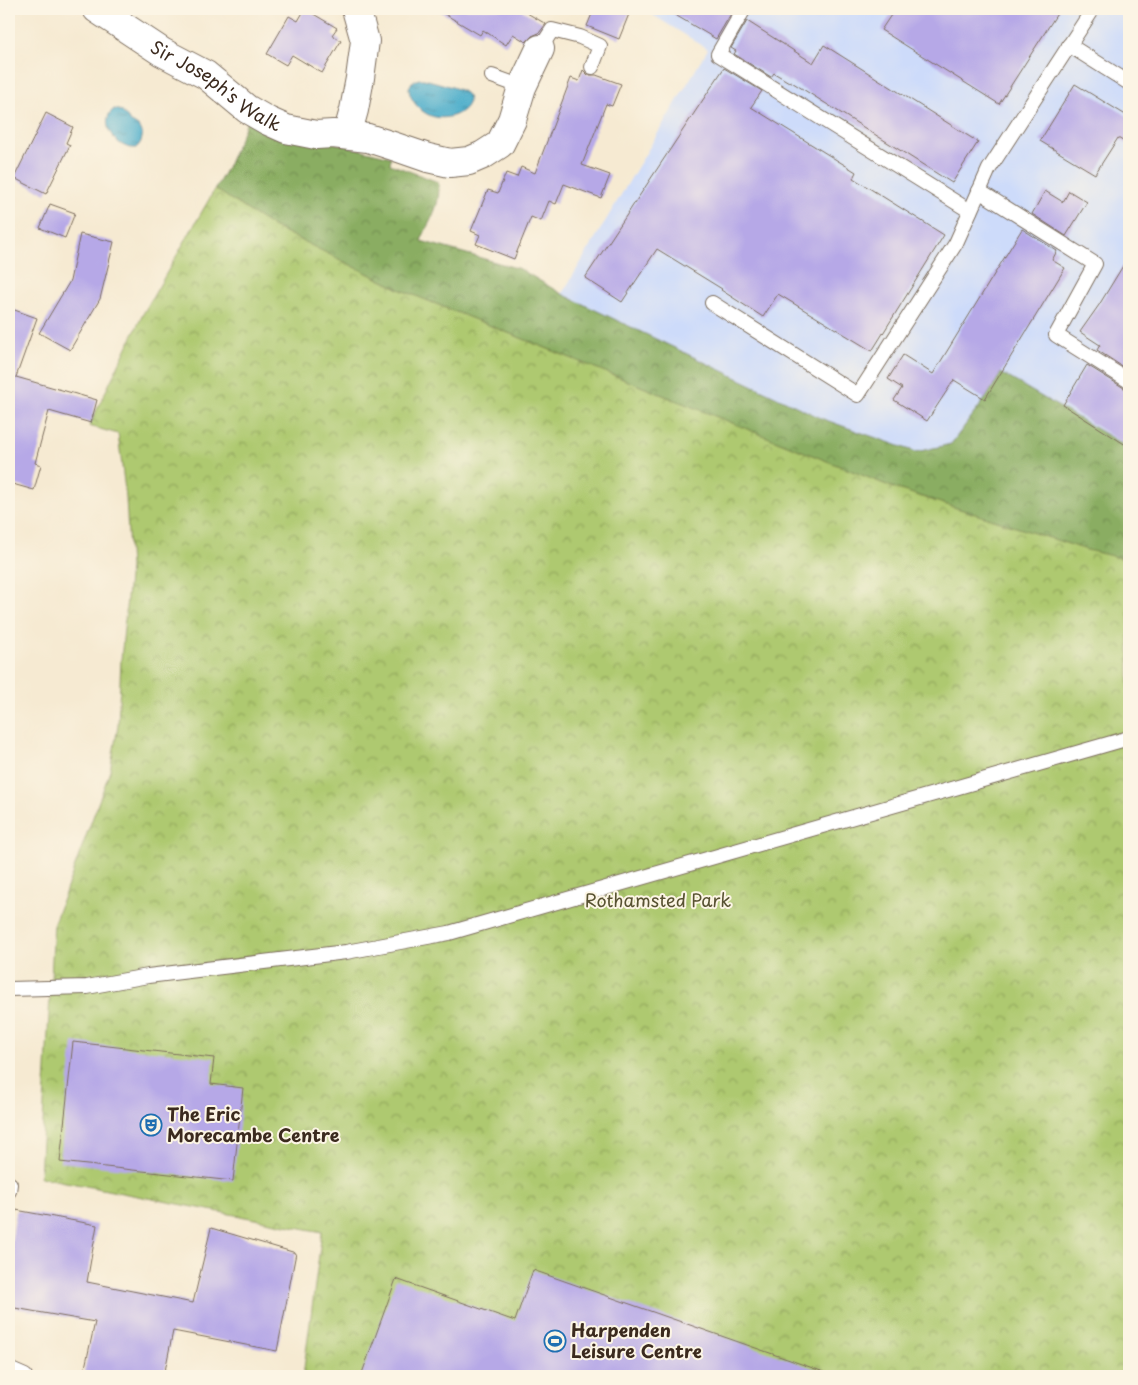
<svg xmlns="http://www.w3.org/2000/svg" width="1138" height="1385" font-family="'Playpen Sans',sans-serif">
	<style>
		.built { fill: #cddbfa }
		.forest { fill: url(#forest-crowns); stroke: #626c40 }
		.park { fill: url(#park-crowns); stroke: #747a46 }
		.water { fill: url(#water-ripples); stroke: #446c74 }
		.building { fill: #b6a8e7 }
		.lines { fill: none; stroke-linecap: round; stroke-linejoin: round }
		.lane-casing { stroke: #7c6d5d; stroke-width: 16 }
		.street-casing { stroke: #7c6d5d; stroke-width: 30 }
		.lane { stroke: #fff; stroke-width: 14 }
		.street { stroke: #fff; stroke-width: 28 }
		.labels { text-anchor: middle; stroke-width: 4; stroke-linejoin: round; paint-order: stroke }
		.street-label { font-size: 18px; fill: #3b2a1e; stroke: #fcf5e5 }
		.park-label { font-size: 18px; fill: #585232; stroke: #fcf5e5 }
		.poi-label { font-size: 18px; font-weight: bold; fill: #3b2a1e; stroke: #fcf5e5; text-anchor: start }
	</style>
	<defs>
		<pattern id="forest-crowns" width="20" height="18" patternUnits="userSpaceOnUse" patternTransform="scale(1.25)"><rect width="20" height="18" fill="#8aad62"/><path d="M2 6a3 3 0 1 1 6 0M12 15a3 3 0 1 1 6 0" fill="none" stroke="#728d50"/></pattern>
		<pattern id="park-crowns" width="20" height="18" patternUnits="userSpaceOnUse" patternTransform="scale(1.25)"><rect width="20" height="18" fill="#aec96f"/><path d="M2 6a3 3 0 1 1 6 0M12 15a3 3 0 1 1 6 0" fill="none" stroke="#8fa35b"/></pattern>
		<pattern id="water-ripples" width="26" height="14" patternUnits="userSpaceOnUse" patternTransform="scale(1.25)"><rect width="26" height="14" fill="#4cadcb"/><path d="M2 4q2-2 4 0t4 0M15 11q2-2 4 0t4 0" fill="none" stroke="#408da4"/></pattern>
	</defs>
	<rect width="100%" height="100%" fill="#fcf5e5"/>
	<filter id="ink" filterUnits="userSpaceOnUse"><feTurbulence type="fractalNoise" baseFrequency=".02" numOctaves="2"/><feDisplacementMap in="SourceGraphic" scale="10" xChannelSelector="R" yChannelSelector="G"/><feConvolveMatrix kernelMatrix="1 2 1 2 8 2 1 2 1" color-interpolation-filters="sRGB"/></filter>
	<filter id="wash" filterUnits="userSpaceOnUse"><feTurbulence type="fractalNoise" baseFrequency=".0096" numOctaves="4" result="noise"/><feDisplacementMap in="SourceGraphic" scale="20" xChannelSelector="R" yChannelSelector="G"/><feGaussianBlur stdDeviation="1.12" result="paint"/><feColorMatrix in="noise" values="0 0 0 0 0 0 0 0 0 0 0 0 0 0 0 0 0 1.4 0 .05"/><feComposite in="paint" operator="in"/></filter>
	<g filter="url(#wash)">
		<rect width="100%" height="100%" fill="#f6ead2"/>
		<!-- built -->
		<polygon class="built" points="643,9 1129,9 1129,560 1087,550 894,488 401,290 215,189 228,166 238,142 421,241 520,269 562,294 708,49"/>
		<!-- forest -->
		<path class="forest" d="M247 122 391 157 390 164 438 182C442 206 429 220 421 241L520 269 562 294 823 419 916 452 951 444 985 399 1001 373 1129 448V560L1087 550 894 488 401 290 272 226 215 189 228 166Z"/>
		<!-- park -->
		<polygon class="park" points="215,189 272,226 401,290 894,488 1087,550 1129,560 1129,1376 303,1376 322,1232 40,1177 54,923 110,771 118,726 121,660 130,567 126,498 118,434 89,426 143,314"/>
		<!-- water -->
		<g class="water">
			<path d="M419 79H424C435 82 452 86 462 91 485 103 443 134 418 107 414 103 409 95 409 89 409 87 411 84 412 82Z"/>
			<path d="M114 109C123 110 124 114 129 120 132 123 136 124 139 127 145 133 142 143 136 148 116 150 97 122 114 109Z"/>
		</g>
		<g id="blocks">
			<!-- building -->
			<g class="building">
				<polygon points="305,9 337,28 332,35 341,41 322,73 292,55 286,65 267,54 289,16 298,21"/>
				<polygon points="436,9 520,9 546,24 539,33 532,36 526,42 513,34 506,45 483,30 480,35"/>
				<polygon points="594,9 631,9 619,39 587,26"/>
				<polygon points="665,9 728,9 732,12 716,39"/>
				<polygon points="895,9 1060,9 999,104 881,30"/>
				<polygon points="747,21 813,63 824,45 978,142 952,183 790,81 789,82 774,73 771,77 734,54 736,51 731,48"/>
				<polygon points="724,68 762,91 751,107 856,172 853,178 944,235 872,351 778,294 763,317 721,290 722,289 657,249 622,302 585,278"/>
				<polygon points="583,70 588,75 596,75 621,84 612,106 606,104 582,165 610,175 601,198 564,184 556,204 549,201 541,221 531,217 514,259 476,244 480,235 471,231 488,190 498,193 506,173 517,177 521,167 535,173 571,78 579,81"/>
				<polygon points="1075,84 1129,117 1129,145 1118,138 1095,174 1040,141"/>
				<polygon points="46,113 73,127 66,143 70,145 46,194 14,178"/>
				<polygon points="1045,191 1063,202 1069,191 1087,202 1066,236 1032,214"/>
				<polygon points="50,204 75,213 65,238 40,228"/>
				<polygon points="1022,229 1057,251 1052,260 1065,268 985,399 954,380 927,421 894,400 902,388 888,379 903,355 933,374"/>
				<polygon points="80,234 114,242 100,299 70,350 39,333 70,281"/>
				<polygon points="1129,256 1129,371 1097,350 1100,345 1080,332 1099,305"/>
				<polygon points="9,308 37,318 16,377 97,400 91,423 49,411 35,463 41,465 34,490 9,483"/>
				<polygon points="1087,365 1124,388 1129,390 1129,447 1063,405"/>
				<polygon points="73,1042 214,1058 211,1084 243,1088 233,1181 60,1162"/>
				<polygon points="16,1210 97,1225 87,1282 193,1303 211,1228 296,1253 277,1351 173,1331 164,1376 106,1376 84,1372 95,1322 9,1307 9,1259"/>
				<polygon points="533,1270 827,1373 826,1376 361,1376 396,1279 515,1321"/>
			</g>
		</g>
	</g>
	<g filter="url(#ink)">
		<use href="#blocks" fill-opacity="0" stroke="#7c6d5d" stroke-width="1"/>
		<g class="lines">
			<!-- lane casing -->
			<g class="lane-casing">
				<g id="lane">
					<polyline points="744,9 718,54 970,211"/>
					<polyline points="1069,45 1129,83"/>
					<polyline points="540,49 552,30 580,37 600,46 592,67"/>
					<polyline points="492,76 522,87"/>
					<polyline points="979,191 1095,264 1056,335 1129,381"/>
					<polyline points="712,303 858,395 956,243 989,169 1093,9"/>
					<polyline points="9,989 87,987 148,976 346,952 449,933 1129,738"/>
					<polyline points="9,1184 10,1184 9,1191"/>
					<polyline points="9,1369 25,1376"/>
				</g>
			</g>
			<!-- street casing -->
			<g class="street-casing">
				<g id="street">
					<path id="s1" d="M97 9 162 52 206 75 247 109 268 121 286 129 316 135 333 134 368 138 393 146 428 158 450 163 469 161 483 155 500 144 512 120 522 87 540 49"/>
					<polyline points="347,135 354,110 360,78 365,41 356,9"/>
				</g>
			</g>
			<!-- lane -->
			<use href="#lane" class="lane"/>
			<!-- street -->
			<use href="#street" class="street"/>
		</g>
	</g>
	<!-- icons -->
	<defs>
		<g id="theatre-ring" transform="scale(1.125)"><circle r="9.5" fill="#fcf5e5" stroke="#1f6fb2" stroke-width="1.5"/><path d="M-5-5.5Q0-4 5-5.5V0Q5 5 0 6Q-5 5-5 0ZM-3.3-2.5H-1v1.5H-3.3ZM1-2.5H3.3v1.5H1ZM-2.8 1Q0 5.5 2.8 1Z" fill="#1f6fb2"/></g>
		<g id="stadium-ring" transform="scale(1.125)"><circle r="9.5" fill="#fcf5e5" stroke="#1f6fb2" stroke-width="1.5"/><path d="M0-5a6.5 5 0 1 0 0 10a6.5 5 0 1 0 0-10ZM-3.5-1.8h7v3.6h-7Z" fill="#1f6fb2"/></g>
	</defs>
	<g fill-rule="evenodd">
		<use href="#theatre-ring" x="151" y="1125"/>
		<use href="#stadium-ring" x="555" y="1341"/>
	</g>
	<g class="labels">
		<!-- street labels -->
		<g class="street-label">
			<text dy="6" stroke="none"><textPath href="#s1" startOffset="142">Sir Joseph's Walk</textPath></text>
		</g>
		<!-- park labels -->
		<g class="park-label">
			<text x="658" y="907">Rothamsted Park</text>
		</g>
		<!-- poi labels -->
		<g class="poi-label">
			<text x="167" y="1121">The Eric<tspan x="167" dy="21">Morecambe Centre</tspan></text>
			<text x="571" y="1337">Harpenden<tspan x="571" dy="21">Leisure Centre</tspan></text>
		</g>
	</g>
	<!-- margin -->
	<rect width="1138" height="1385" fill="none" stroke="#fcf5e5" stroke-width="30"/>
</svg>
